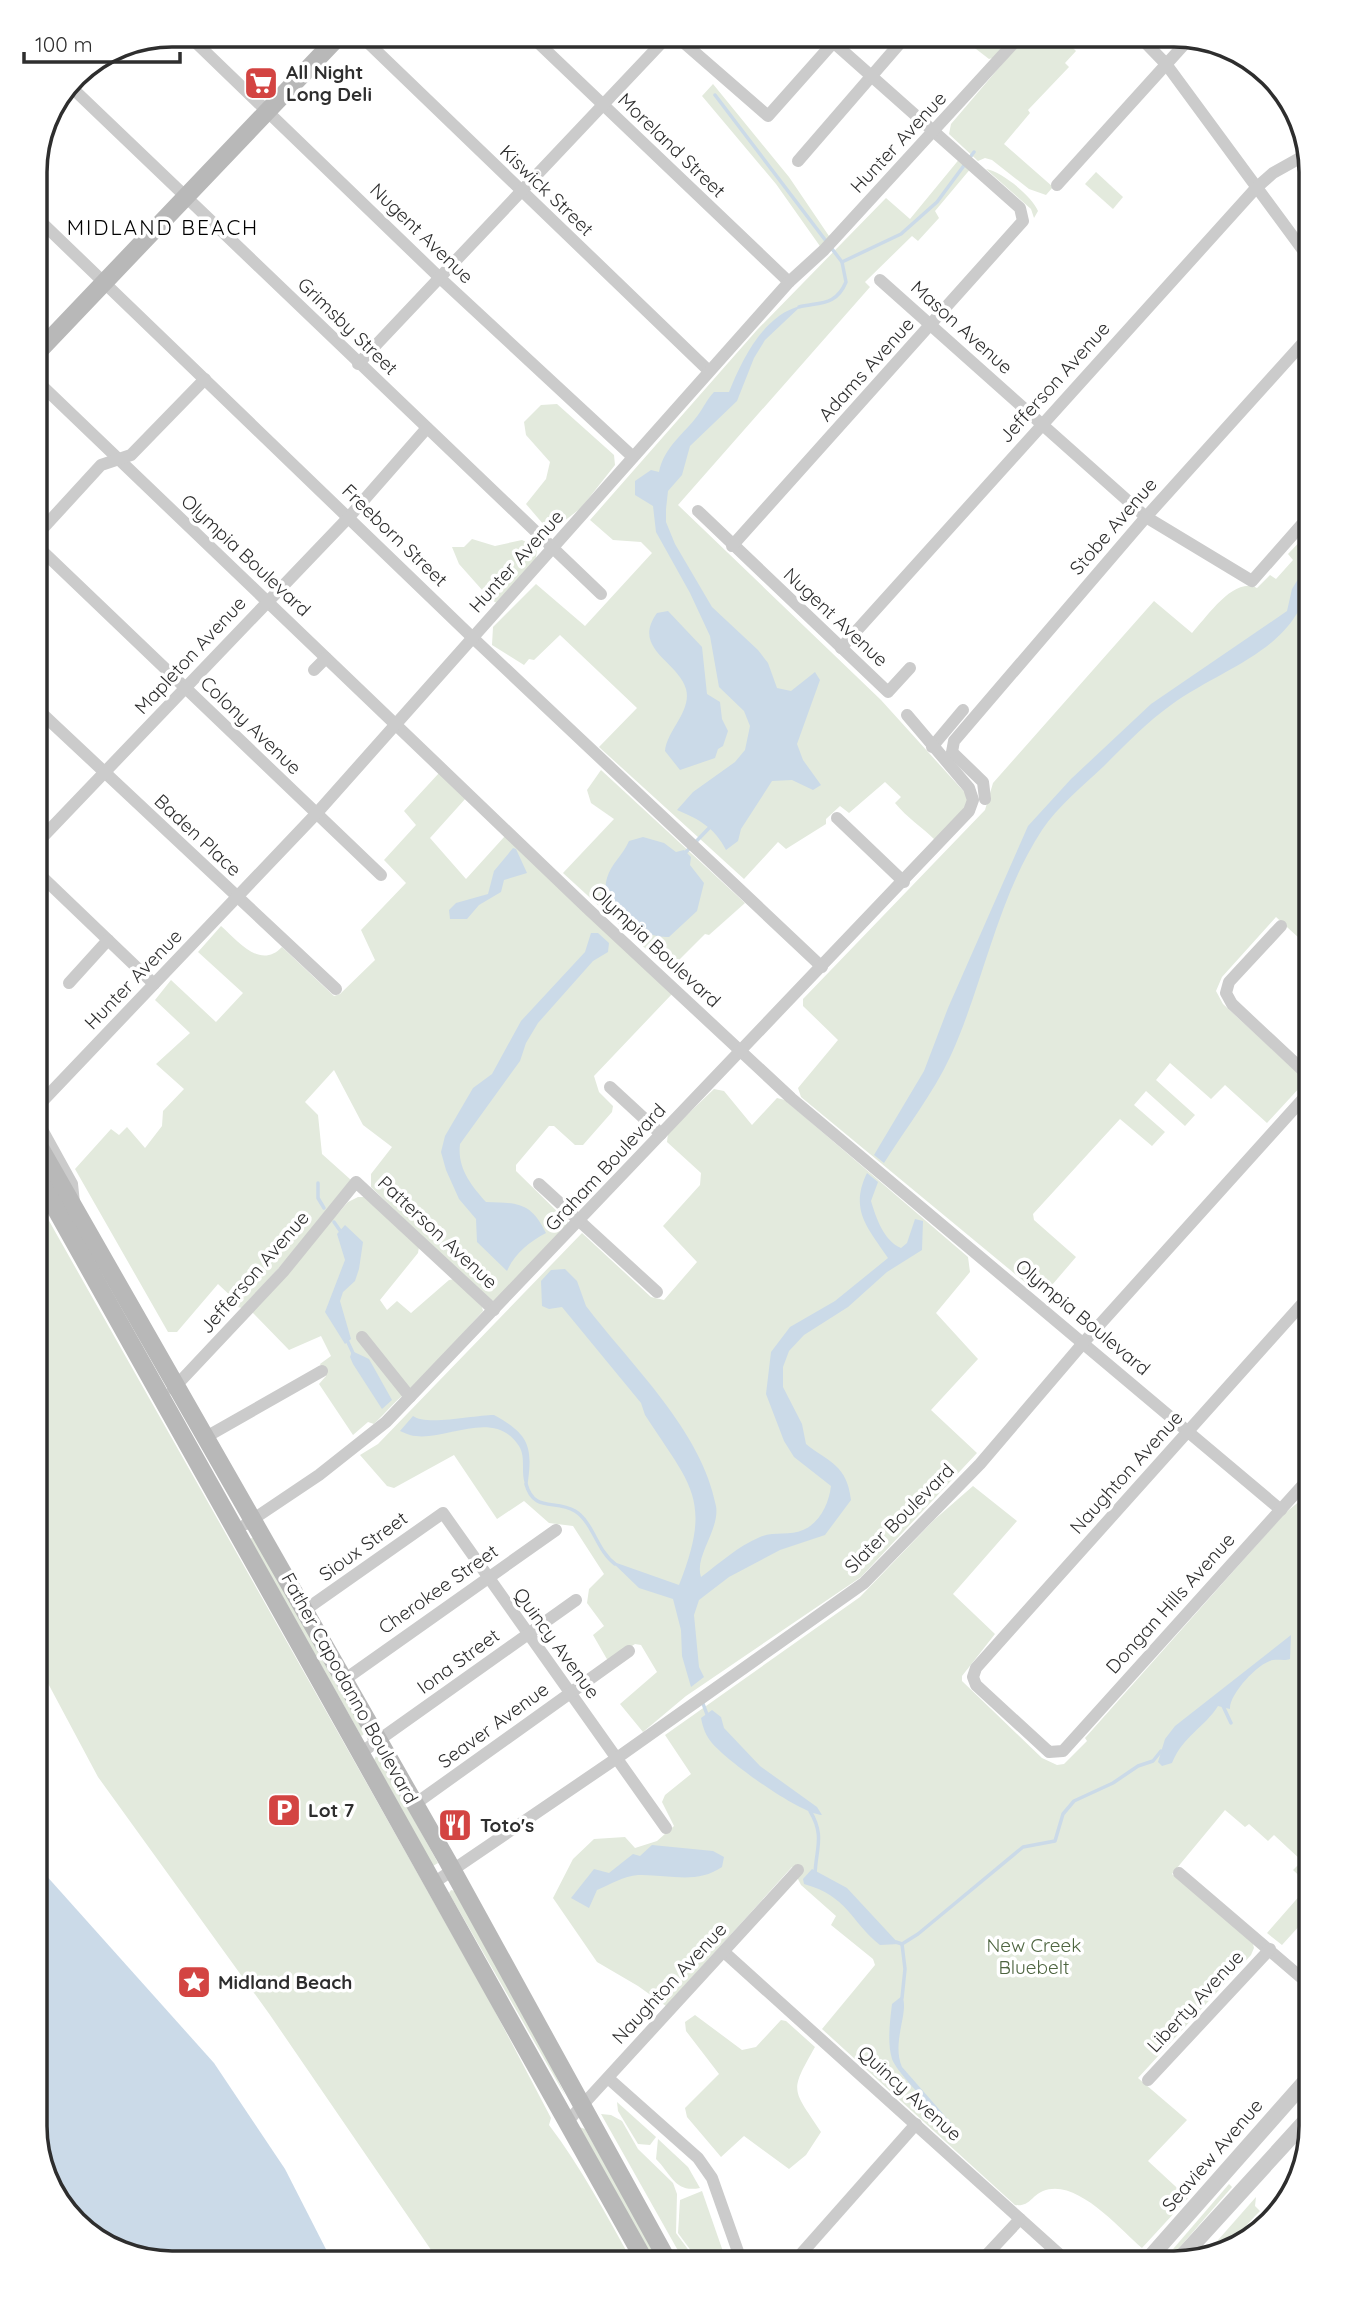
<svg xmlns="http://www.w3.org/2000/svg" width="1346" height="2298" font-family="Quicksand,sans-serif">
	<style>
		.green { fill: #e3eadd }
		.water { fill: #cbdae8 }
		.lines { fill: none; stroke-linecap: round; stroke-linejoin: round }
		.stream { stroke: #cbdae8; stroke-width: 3.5 }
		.minor { stroke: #cbcbcb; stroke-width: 12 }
		.tertiary { stroke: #cbcbcb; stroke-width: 16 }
		.secondary { stroke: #b8b8b8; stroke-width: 18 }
		.labels { text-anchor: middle; stroke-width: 7; stroke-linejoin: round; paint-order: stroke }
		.poi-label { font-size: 19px; font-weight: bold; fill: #2e2e2e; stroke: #fff; text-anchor: start }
		.street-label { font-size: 19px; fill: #2e2e2e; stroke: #fff }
		.park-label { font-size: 19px; fill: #4e6540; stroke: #fff }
		.neighbourhood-label { font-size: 21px; letter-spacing: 2px; fill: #000; stroke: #fff }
		.rim { fill: none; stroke: #2e2e2e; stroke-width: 3.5 }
	</style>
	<rect width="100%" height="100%" fill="#fff"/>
	<!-- green -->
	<g class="green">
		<polygon points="958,35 1014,35 996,57 989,59"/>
		<polygon points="1027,35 1060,35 1076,51 1065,63 1069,67 1028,110 1030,113 1004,144 1053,187 1046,195 1029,189 992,160 985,158 978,161 949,134 951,124"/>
		<polygon points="713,84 789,177 831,239 822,249 776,184 702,96"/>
		<path d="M961 157 972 167 935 211 939 218 918 241 912 236 865 282 870 287 678 505 881 700 967 795 969 803 935 840C922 827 907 818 895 803L901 797 885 782 849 813 840 806 826 819V824L786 849 778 842 744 879 599 747 637 708 560 635 534 660 529 659 524 665 492 645 493 627 536 584 585 626 652 553 641 542 613 540 590 520 757 330 886 198 910 219Z"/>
		<path d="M986 169C1001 171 1032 196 1038 211L1034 218 1031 209Z"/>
		<polygon points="1096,172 1123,197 1113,209 1085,184"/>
		<polygon points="557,404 614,455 615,465 581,508 550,532 526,504 546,479 550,462 526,435 524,422 541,405"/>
		<path d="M1309 532 1311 949 1276 917 1222 977 1216 991 1223 1004 1301 1076 1302 1085 1267 1123 1225 1085 1211 1099 1170 1063 1156 1080 1195 1115 1185 1126 1146 1091 1134 1105 1165 1132 1152 1146 1120 1119 1033 1214 1034 1220 1076 1257 1046 1292 1032 1288 801 1097 798 1088 838 1040 803 1006V999L985 810 993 783 1154 601 1192 633C1207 617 1234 576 1257 588L1270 575 1276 579 1293 560 1288 554Z"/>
		<polygon points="472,539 495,546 522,540 537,547 536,559 497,603 491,600 459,564 452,547 464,547"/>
		<polygon points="601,770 745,903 709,935 705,934 669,970 563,873 614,819 591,803 587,790"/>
		<path d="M439 773 466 798 430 838 466 879 505 836 672 994 594 1076 599 1092 613 1106 612 1112 583 1145H575L554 1126H549L516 1165V1171L571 1225 495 1302 484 1296 371 1187V1174L392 1147 363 1125 334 1070 305 1102 318 1115 322 1154 351 1180 296 1249 242 1308 232 1306 235 1300 218 1284 177 1332H168L75 1169 111 1129 119 1135 127 1127 145 1148 162 1126 163 1111 184 1089 156 1064 190 1033 155 1000 171 980 216 1022 243 993 198 952 221 926C238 941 260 970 282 947L334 996 340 994 375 960 361 930 406 883 384 860 416 825 404 811Z"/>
		<polygon points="714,1089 724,1091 752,1125 777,1098 785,1100 968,1257 970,1272 936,1313 978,1359 931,1410 977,1453 861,1577 686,1696 643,1732 620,1704 657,1672 641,1645 635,1644 608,1661 593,1635 604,1626 587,1603 589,1589 604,1574 573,1526 549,1523 524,1501 497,1519 454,1455 394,1488 387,1486 360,1455 378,1444 582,1233 651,1297 664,1300 697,1262 663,1226 700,1185 701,1173 667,1142 668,1133"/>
		<path d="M35 1196 488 1998 551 2118 549 2125C581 2167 607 2216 633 2263H440L270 2015 98 1777 35 1659Z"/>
		<path d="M358 1197H364L419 1247 418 1253 380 1300 387 1310 397 1301 411 1313 449 1280 455 1279 482 1307 483 1311 413 1389C398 1396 387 1412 374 1424L368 1422 353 1435 319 1384 326 1376 320 1364 331 1356 321 1336 289 1350 252 1312 348 1202Z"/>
		<path d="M973 1486 1017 1521 953 1594 995 1634 962 1676V1681L1042 1758 1057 1765 1064 1764 1087 1741 1085 1738 1285 1513 1311 1492V1913L1282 1945 1267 1933 1309 1885 1293 1870 1302 1861 1274 1835 1268 1841 1249 1824 1245 1827 1225 1810 1172 1874 1252 1940 1254 1948 1251 1955 1138 2078 1187 2120 1148 2161 1188 2198 1142 2248C1120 2229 1076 2177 1043 2191 1031 2196 1030 2207 1015 2205L822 2029 875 1965 873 1959 831 1925 836 1916 801 1885 792 1867 666 2006 638 1986 597 1962 553 1898 573 1859 594 1839 625 1837 635 1848 657 1841 674 1826 662 1802 665 1795 691 1774 665 1735 860 1597 934 1520Z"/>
		<polygon points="254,1537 365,1732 363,1735 361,1736 250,1539"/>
		<polygon points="376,1756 380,1758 438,1863 433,1866 374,1760"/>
		<polygon points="451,1890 455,1891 541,2044 566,2097 449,1893"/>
		<path d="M695 2015 742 2050 756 2047 781 2020 786 2021 815 2047C789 2093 792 2088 821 2132L806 2155 789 2169 744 2136 721 2157 687 2117 685 2108 719 2074 686 2031 685 2022Z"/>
		<polygon points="617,2102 656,2137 650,2145 638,2144 618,2111"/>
		<polygon points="601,2114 611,2115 622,2121 638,2149 673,2183 677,2194 676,2233 698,2263 685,2263"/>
		<polygon points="579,2127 585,2129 661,2263 652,2263"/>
		<path d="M658 2139 688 2167 700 2188C675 2193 672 2175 656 2159Z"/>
		<polygon points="1229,2184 1232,2187 1166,2263 1161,2263"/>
		<polygon points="702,2191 727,2263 700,2263 678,2233 680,2200"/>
		<polygon points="1256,2197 1255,2206 1260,2211 1255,2216 1222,2252 1204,2256"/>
	</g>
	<!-- water -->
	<g class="water">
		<path d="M801 306 765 340 754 358 737 401 690 446 682 475 668 491 666 509V522L675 544 712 607 758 650 768 663 777 688 791 691 815 672 820 680 797 744 803 760 821 785 813 790 792 780 772 781 741 829 738 841 726 850C715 828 699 819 677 810L693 792 735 762 745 750 750 726 744 711 719 687 710 636 690 593 656 532 653 506 635 495V481L651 470 659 472C664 447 684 434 698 415 704 407 707 399 714 392H729C742 360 764 314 801 306Z"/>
		<path d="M1311 558C1311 647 1231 662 1171 705 1147 722 1125 745 1104 766 1084 785 1057 807 1042 830 997 899 984 982 951 1055 933 1094 906 1128 884 1163L874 1155 924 1071 948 1008 1028 826 1071 779 1151 704 1287 611 1292 589Z"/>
		<path d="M668 611 702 647 707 694 720 702 722 719 728 731 723 746 718 749 715 758 680 770 665 751C667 730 692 711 686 689 678 661 631 649 657 613Z"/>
		<path d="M643 837 664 843 676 852 684 850 691 857 690 865 704 883 697 911 669 937C639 937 597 914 607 878 611 864 623 855 629 841Z"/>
		<polygon points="513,848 516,849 527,873 504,880 501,892 479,905 467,919 450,919 449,910 456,903 488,894 494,871"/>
		<path d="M591 933H598L609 943 608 952 593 961 538 1023 526 1043 520 1061 460 1144C457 1168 471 1185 486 1202 518 1203 531 1202 546 1233 529 1242 515 1253 507 1271L477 1242 476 1219 459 1199 446 1170 441 1152 445 1136 473 1088 492 1074 521 1021 585 952Z"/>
		<path d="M867 1173 878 1182 871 1201C876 1218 884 1241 901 1248L907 1243 915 1219 923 1221 922 1250 887 1272 848 1307 804 1335 789 1351 783 1367V1387L802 1424 806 1444C830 1463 847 1465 851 1500L825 1535 780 1550 729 1577 699 1600 694 1615 699 1667 704 1677 691 1687 682 1656 681 1630 673 1599 639 1588 611 1561 679 1585C713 1499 691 1486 645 1415L641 1403 562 1307 549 1309 542 1306 541 1281 551 1270 565 1269 577 1281 586 1306C631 1365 702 1431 716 1506 720 1530 694 1556 701 1577 721 1562 737 1547 760 1537 773 1531 790 1536 803 1530 820 1523 829 1503 831 1486L794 1457 784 1441 766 1394 771 1352 790 1327 835 1301 888 1258C868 1228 849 1210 867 1173Z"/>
		<polygon points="345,1225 363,1242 359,1269 355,1281 343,1292 340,1301 351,1339 345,1344 325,1312 345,1260 337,1234"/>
		<polygon points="352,1351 369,1359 392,1400 382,1409 353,1364 350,1357"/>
		<path d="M494 1415C531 1435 533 1448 527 1488 519 1474 527 1459 519 1446 493 1406 443 1444 410 1435 406 1434 403 1432 400 1431L413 1416C426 1426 475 1415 494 1415Z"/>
		<path d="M1291 1635 1290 1659C1284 1661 1279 1659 1273 1660 1259 1662 1229 1694 1230 1709L1218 1706C1204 1728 1183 1736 1172 1763L1162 1766 1158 1762 1165 1739 1175 1726Z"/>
		<path d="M712 1710 721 1717 724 1728 760 1766 817 1807 822 1815C800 1814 728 1762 712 1743 706 1736 703 1728 701 1718Z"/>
		<path d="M652 1845 713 1851 724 1857 722 1867C696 1885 668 1874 638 1875 624 1876 609 1885 597 1890L589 1908 571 1898 594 1869 609 1873 633 1854 640 1856Z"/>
		<polygon points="35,1863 214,2063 285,2169 333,2263 164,2263 96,2240 49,2186 35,2126"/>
		<path d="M812 1869 847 1888 899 1944 880 1945C850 1921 848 1896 804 1884L803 1879Z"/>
		<path d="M902 1996C910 2011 891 2042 902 2067L959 2132C946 2124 896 2072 892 2059 887 2043 890 2021 892 2004Z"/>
	</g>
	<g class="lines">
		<!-- stream -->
		<g class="stream">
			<polyline points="715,95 842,262"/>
			<path d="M799 307C820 302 836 306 846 282L842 262 901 234 937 202 974 152"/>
			<polyline points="685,853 711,826"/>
			<polyline points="318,1183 318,1198 324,1208"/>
			<polyline points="334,1222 341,1232"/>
			<polyline points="346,1338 353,1353"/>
			<path d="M526 1484C534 1513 555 1499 575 1511 593 1522 597 1551 615 1564"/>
			<polyline points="702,1701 708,1717"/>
			<polyline points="1223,1706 1231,1723"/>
			<path d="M810 1811C825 1836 816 1848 815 1874"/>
			<polyline points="896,1942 902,1944 918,1934 1023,1847 1055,1841 1063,1814 1074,1801 1113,1783 1138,1766 1153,1761 1161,1751"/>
			<polyline points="902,1944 905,1969 902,1998"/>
		</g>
		<!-- minor -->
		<g class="minor">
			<polyline points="188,35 440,278 633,457"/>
			<polyline points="360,35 709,371"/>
			<polyline points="530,35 789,282"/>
			<polyline points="675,35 768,116 840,35"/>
			<polyline points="1138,35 1166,64 1311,261"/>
			<polyline points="69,85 601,594"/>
			<polyline points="798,161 907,35"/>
			<polyline points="1057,185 1190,38"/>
			<polyline points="35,216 473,638 822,967"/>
			<polyline points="880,280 1146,517 1252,581 1311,514"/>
			<polyline points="358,364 669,35"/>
			<polyline points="35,379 587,908 791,1098 1281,1510"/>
			<polyline points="698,511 888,692 910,668"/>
			<polyline points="35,537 101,465 131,455 205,379"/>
			<polyline points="35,544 381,875"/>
			<polyline points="732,546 1023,221 1020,208 833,42"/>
			<polyline points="841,648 1256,188 1273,173 1307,154"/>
			<polyline points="314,670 326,658"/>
			<polyline points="35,707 336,989"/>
			<polyline points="932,747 963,710"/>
			<polyline points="985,799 983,782 952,752 954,741 1146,517 1311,334"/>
			<polyline points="837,818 904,882"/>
			<polyline points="35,845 349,517 427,428"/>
			<polyline points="35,870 154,984"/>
			<polyline points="1281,926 1229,982 1226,993 1232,1004 1311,1078"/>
			<polyline points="69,983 108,940"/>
			<polyline points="610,1087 661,1134"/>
			<polyline points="35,1109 316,814 789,282 824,250 1021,35"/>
			<polyline points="35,1117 72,1184 74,1203"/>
			<polyline points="539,1184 657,1292"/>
			<polyline points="362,1337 410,1397"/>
			<polyline points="173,1389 283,1272 356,1182 494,1310"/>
			<polyline points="206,1437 322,1371"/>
			<polyline points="1311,1476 1063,1751 1049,1752 976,1685 973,1677 976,1668 1311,1294"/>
			<polyline points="246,1524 319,1475 386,1422 969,811 973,800 969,788 907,715"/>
			<polyline points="305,1610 443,1513 666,1828"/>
			<polyline points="344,1680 556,1530"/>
			<polyline points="362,1752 576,1600"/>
			<polyline points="415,1804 629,1651"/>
			<polyline points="1179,1873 1311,1986"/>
			<polyline points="435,1882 617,1758 864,1583 980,1464 1084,1342 1311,1090"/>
			<polyline points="724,1952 1069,2263"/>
			<polyline points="608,2078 698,2158 712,2178 742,2263"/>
			<polyline points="1148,2080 1270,1949"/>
			<polyline points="567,2122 798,1870"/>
			<polyline points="793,2263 916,2124"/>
			<polyline points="979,2263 1020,2219"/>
		</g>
		<!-- tertiary -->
		<g class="tertiary">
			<polyline points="1177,2262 1311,2115"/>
			<polyline points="1145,2263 1311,2075"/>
		</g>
		<!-- secondary -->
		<g class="secondary">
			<polyline points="35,355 340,35"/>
			<polyline points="35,1139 447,1860 669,2263"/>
			<polyline points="35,1172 646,2263"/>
		</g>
	</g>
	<!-- icons -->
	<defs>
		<g id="supermarket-square" transform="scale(1.75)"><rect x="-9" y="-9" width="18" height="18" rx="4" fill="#d34442" stroke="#fff"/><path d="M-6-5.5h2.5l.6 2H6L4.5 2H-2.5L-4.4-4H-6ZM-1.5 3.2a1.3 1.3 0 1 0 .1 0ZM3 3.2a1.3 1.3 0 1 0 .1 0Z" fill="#fff"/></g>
		<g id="parking-square" transform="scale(1.75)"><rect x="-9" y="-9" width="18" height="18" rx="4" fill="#d34442" stroke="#fff"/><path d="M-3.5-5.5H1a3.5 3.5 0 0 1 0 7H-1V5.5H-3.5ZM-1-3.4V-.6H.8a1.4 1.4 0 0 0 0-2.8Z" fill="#fff"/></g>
		<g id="restaurant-square" transform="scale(1.75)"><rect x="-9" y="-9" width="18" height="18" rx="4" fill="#d34442" stroke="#fff"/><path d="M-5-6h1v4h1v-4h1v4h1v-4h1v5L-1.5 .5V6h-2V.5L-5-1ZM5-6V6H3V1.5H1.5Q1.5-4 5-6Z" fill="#fff"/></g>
		<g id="sight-square" transform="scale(1.75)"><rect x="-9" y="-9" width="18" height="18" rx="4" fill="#d34442" stroke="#fff"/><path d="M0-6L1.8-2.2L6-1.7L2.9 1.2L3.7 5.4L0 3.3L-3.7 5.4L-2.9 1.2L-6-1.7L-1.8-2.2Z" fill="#fff"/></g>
	</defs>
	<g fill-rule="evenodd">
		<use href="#supermarket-square" x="261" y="83"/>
		<use href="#parking-square" x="284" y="1810"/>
		<use href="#restaurant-square" x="455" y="1825"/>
		<use href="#sight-square" x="194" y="1982"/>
	</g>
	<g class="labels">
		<!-- poi labels -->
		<g class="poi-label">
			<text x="286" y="79">All Night<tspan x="286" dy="22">Long Deli</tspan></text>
			<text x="308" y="1817">Lot 7</text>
			<text x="480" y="1832">Toto's</text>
			<text x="218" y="1989">Midland Beach</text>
		</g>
		<!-- street labels -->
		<g class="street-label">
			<text transform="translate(898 142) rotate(-47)" y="7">Hunter Avenue</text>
			<text transform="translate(672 145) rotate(44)" y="7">Moreland Street</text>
			<text transform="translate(547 190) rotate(44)" y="7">Kiswick Street</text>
			<text transform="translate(422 233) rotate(44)" y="7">Nugent Avenue</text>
			<text transform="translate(348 326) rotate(44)" y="7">Grimsby Street</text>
			<text transform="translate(962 327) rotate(42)" y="7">Mason Avenue</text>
			<text transform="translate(866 369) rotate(-48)" y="7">Adams Avenue</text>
			<text transform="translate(1054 382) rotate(-48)" y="7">Jefferson Avenue</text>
			<text transform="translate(1113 526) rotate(-49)" y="7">Stobe Avenue</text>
			<text transform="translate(395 535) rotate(44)" y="7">Freeborn Street</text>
			<text transform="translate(246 555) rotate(43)" y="7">Olympia Boulevard</text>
			<text transform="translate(516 561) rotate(-48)" y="7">Hunter Avenue</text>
			<text transform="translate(836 617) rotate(43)" y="7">Nugent Avenue</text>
			<text transform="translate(190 655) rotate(-47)" y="7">Mapleton Avenue</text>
			<text transform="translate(251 725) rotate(44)" y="7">Colony Avenue</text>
			<text transform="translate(198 835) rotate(43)" y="7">Baden Place</text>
			<text transform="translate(656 946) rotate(43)" y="7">Olympia Boulevard</text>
			<text transform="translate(133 979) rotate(-46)" y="7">Hunter Avenue</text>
			<text transform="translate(605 1167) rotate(-47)" y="7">Graham Boulevard</text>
			<text transform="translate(438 1232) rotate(43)" y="7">Patterson Avenue</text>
			<text transform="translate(254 1272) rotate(-49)" y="7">Jefferson Avenue</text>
			<text transform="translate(1083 1317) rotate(40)" y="7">Olympia Boulevard</text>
			<text transform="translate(1126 1472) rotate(-48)" y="7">Naughton Avenue</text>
			<text transform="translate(899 1518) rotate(-45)" y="7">Slater Boulevard</text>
			<text transform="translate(363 1546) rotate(-36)" y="7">Sioux Street</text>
			<text transform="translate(438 1589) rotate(-35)" y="7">Cherokee Street</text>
			<text transform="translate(1170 1603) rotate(-48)" y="7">Dongan Hills Avenue</text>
			<text transform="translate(557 1643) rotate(54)" y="7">Quincy Avenue</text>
			<text transform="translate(458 1661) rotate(-36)" y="7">Iona Street</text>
			<text transform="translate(350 1688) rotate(61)" y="7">Father Capodanno Boulevard</text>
			<text transform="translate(493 1725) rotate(-36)" y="7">Seaver Avenue</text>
			<text transform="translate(669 1983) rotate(-47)" y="7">Naughton Avenue</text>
			<text transform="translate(1195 2001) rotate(-47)" y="7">Liberty Avenue</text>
			<text transform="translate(910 2093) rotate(42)" y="7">Quincy Avenue</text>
			<text transform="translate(1212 2155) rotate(-49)" y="7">Seaview Avenue</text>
		</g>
		<!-- park labels -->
		<g class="park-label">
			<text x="1034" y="1952">New Creek<tspan x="1034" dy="22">Bluebelt</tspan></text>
		</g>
		<!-- neighbourhood labels -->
		<g class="neighbourhood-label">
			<text x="163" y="235">MIDLAND BEACH</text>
		</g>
	</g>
	<!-- crop -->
	<path d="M0 0H1346V2298H0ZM172 47H1174A125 125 0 0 1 1299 172V2126A125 125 0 0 1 1174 2251H172A125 125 0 0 1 47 2126V172A125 125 0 0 1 172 47Z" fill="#fff" fill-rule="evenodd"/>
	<path class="rim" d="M172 47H1174A125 125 0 0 1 1299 172V2126A125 125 0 0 1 1174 2251H172A125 125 0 0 1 47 2126V172A125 125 0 0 1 172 47Z"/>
	<!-- scale -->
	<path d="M24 52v10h156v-10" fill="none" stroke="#2e2e2e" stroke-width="3.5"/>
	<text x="35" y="52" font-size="21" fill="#2e2e2e" stroke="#ffffff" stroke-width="5" paint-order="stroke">100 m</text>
</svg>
